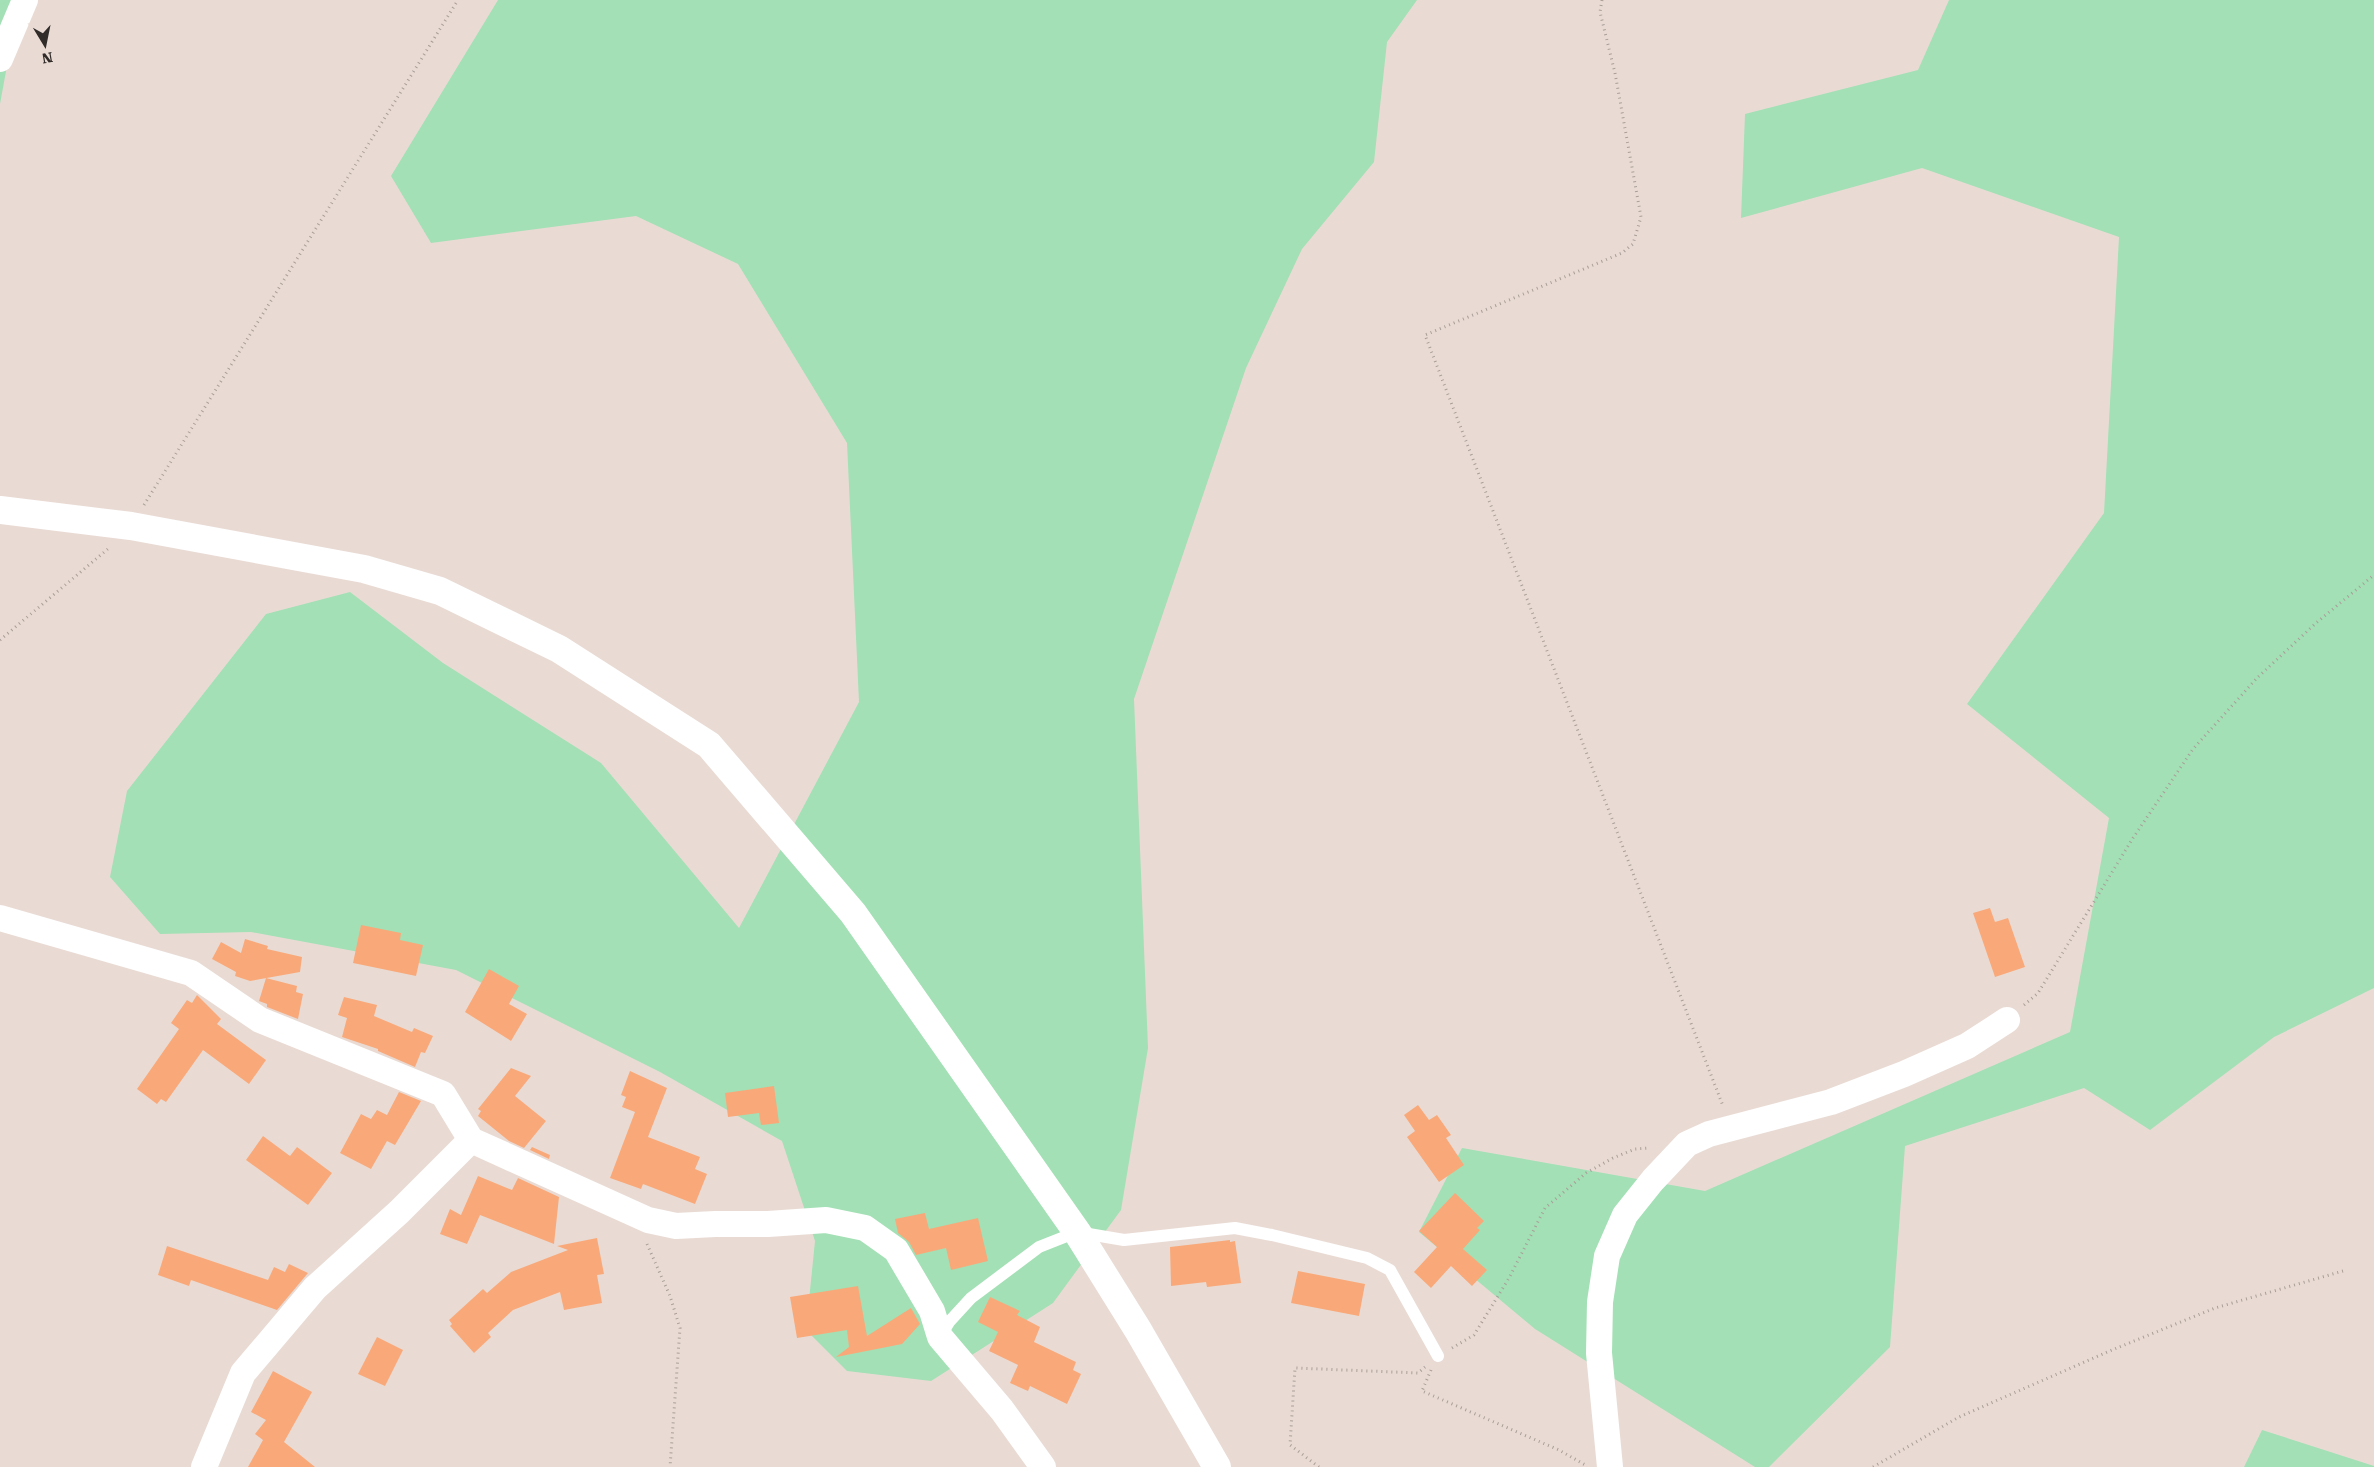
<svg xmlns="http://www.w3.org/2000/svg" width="2374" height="1467" font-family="'Roboto Serif',serif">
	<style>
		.green { fill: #a3e0b5 }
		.building { fill: #f9a979 }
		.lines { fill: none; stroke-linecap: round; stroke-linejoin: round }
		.path { stroke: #a99e98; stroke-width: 3; stroke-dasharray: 1 4; stroke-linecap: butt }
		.service { stroke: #fff; stroke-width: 12 }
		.minor { stroke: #fff; stroke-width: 26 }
		.tertiary { stroke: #fff; stroke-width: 28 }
	</style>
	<rect width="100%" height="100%" fill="#e9dbd4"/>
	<!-- green -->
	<g class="green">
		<polygon points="0,0 19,0 0,104"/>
		<polygon points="498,0 1417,0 1387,42 1374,162 1302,249 1246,368 1134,699 1148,1048 1121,1210 1053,1303 931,1381 847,1371 806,1330 815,1241 782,1141 660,1072 456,970 251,932 160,934 110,877 127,791 266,614 350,592 443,663 601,763 739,928 859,702 847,443 738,264 636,216 431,243 391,176"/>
		<polygon points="1949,0 2374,0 2374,988 2274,1037 2150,1130 2084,1088 1905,1146 1890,1347 1769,1467 1755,1467 1535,1329 1419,1232 1462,1148 1705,1191 2070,1032 2109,818 1967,704 2104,513 2119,237 1922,168 1741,218 1745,114 1918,70"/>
		<polygon points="2262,1430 2374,1466 2374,1467 2244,1467"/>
	</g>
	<!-- building -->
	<g class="building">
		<polygon points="1990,908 1995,922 2008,918 2025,967 1995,977 1973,913"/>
		<polygon points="361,925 401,933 400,940 423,945 416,976 353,963"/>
		<polygon points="245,939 268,946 267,949 302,957 300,972 250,981 235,976 236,972 212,959 221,942 241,953"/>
		<polygon points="489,969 519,986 509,1004 527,1014 511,1041 465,1012"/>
		<polygon points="266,978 297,986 296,992 303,994 298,1019 267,1007 267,1004 259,1001"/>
		<polygon points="197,995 221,1019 217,1024 266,1060 249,1084 203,1050 166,1102 161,1099 157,1104 137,1089 179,1029 171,1023 187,1000 192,1003"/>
		<polygon points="344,997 377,1005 374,1016 412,1032 414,1028 433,1036 425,1053 421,1052 415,1067 378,1051 378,1049 342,1037 347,1018 338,1015"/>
		<polygon points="511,1068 531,1076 515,1096 546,1121 524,1148 509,1141 478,1116 481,1111 478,1109"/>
		<polygon points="630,1071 667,1088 648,1137 700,1157 695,1169 707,1174 695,1204 643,1184 641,1189 610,1178 635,1112 622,1107 626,1097 621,1095"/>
		<polygon points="774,1086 779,1123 761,1125 759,1113 728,1117 725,1093"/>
		<polygon points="399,1092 421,1101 395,1145 387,1141 371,1169 340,1153 361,1114 371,1119 377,1110 387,1115"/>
		<polygon points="1418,1105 1429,1120 1437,1115 1451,1135 1446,1138 1464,1165 1439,1182 1407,1137 1415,1131 1404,1115"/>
		<polygon points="263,1136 290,1156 297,1147 332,1173 308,1205 246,1160"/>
		<polygon points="532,1147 550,1155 549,1159 530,1150"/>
		<polygon points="478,1176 512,1190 518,1178 559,1197 554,1244 480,1215 467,1244 440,1234 450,1209 461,1215"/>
		<polygon points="1455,1193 1484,1221 1477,1228 1480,1230 1463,1249 1487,1270 1472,1286 1451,1266 1431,1288 1414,1272 1437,1247 1419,1231"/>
		<polygon points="925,1213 929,1229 978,1218 988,1261 951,1270 946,1248 916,1255 909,1242 898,1233 895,1219"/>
		<polygon points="597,1238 604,1274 597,1275 602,1303 564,1310 560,1292 513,1310 488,1333 491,1337 474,1353 450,1326 452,1324 449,1320 483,1289 487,1293 511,1272 568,1250 557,1246"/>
		<polygon points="1230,1240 1230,1242 1235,1241 1241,1283 1207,1287 1206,1282 1171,1286 1170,1247"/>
		<polygon points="167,1246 268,1280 274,1267 285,1272 289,1264 308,1273 277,1310 191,1280 189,1286 158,1275"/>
		<polygon points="1298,1271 1365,1284 1359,1316 1291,1303"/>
		<polygon points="858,1286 867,1336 911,1308 920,1324 902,1344 836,1357 849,1347 847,1330 797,1338 790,1297"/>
		<polygon points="990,1297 1020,1311 1017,1315 1040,1327 1034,1342 1076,1362 1073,1370 1081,1374 1067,1404 1030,1386 1028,1391 1010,1383 1018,1365 989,1351 998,1332 978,1322"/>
		<polygon points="377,1337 403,1350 385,1386 358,1374"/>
		<polygon points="273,1371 312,1392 284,1442 315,1467 248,1467 263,1440 255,1434 266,1420 251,1412"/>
	</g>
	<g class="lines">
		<!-- path -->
		<g class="path">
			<polyline points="1602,0 1600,12 1615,73 1641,217 1633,244 1622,253 1425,335 1723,1106"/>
			<polyline points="144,505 458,0"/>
			<polyline points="0,640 109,548"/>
			<polyline points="2024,1005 2038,993 2133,838 2193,749 2257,678 2316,623 2374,575"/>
			<polyline points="647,1244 670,1296 680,1328 670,1467"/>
			<polyline points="1452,1348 1474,1335 1509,1278 1545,1208 1586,1173 1613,1158 1635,1149 1649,1148"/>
			<polyline points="1431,1370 1422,1391 1559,1450 1587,1466"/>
			<polyline points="1319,1467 1290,1445 1295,1368 1418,1373 1425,1367"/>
			<polyline points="1873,1467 1959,1417 2112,1350 2215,1308 2343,1271"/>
		</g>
		<!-- service -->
		<polyline class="service" points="941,1335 949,1322 971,1298 1039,1247 1077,1232 1124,1240 1235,1228 1272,1235 1367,1258 1390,1270 1438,1356"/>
		<!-- minor -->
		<g class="minor">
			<polyline points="0,59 25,0"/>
			<polyline points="0,918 191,973 260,1020 443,1094 471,1140 648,1220 676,1226 715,1224 768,1224 826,1220 865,1228 896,1250 932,1311 940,1337 1002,1410 1043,1467"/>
			<polyline points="204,1467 243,1373 315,1288 399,1212 471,1140"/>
			<polyline points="1610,1467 1599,1353 1600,1302 1607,1256 1625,1215 1653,1180 1687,1144 1709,1134 1831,1102 1904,1074 1967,1046 2007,1020"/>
		</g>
		<!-- tertiary -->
		<polyline class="tertiary" points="0,510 131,526 364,569 440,591 559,649 709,745 853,913 1077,1232 1138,1330 1217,1467"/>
	</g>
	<!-- north arrow -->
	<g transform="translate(45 45) rotate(170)" stroke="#e9dbd4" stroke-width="4" paint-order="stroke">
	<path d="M0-4L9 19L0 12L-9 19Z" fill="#312c29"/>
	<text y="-8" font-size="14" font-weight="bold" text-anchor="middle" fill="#312c29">N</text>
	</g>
</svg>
